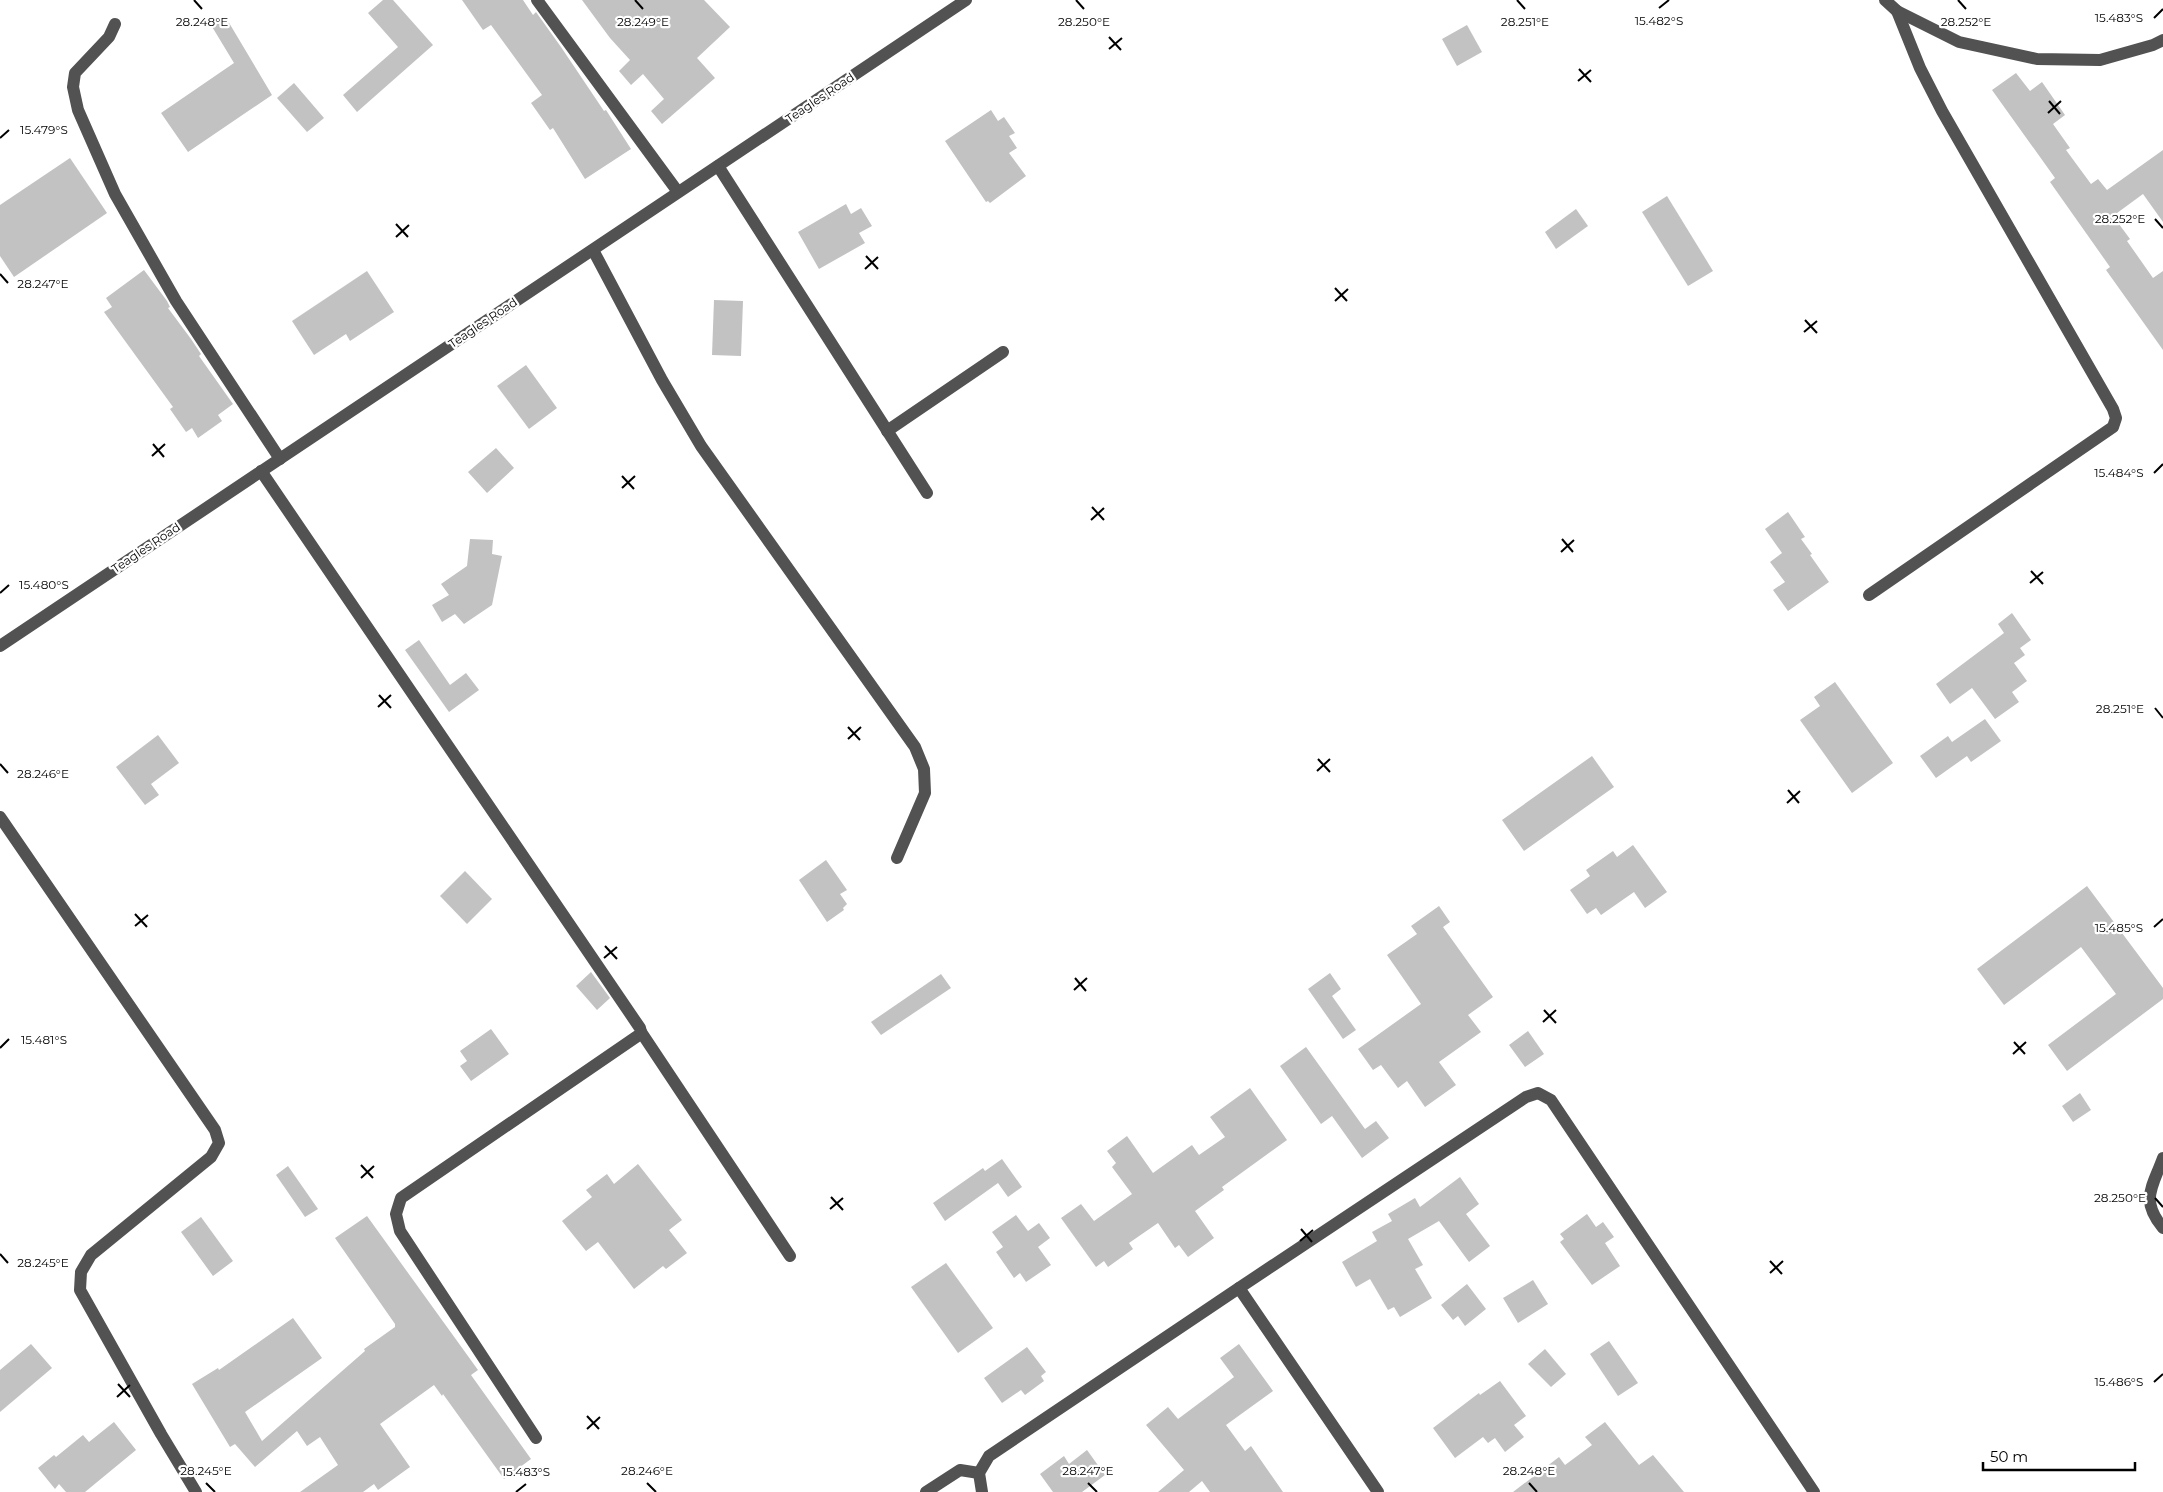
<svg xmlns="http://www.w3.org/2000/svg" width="2163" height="1492" font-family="Montserrat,sans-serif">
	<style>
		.building { fill: #c2c2c2 }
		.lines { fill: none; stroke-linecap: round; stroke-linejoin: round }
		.minor { stroke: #525252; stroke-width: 12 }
		.ticks { fill: none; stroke: #000; stroke-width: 2 }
		.labels { text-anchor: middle; stroke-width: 4.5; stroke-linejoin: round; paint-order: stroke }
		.street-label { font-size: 12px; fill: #000; stroke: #fff }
		.ticks-label { font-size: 12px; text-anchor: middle; fill: #000; stroke: #fff; stroke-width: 4.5; stroke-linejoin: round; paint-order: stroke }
	</style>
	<rect width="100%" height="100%" fill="#fff"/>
	<!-- building -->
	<g class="building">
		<polygon points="383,0 393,0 433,45 357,112 343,95 398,47 368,13"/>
		<polygon points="462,0 523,0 533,15 536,12 561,47 604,111 606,110 631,149 585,179 553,128 550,130 531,103 542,95 491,25 483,30"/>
		<polygon points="582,0 704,0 730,27 697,58 715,78 662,124 651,111 664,99 643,74 631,85 619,71 630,60 610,38"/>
		<polygon points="225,16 272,95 188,152 161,113 234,63 211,25"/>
		<polygon points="1467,25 1482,52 1457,66 1442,39"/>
		<polygon points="2016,73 2030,91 2042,82 2065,115 2053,124 2070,148 2066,150 2091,184 2098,179 2107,190 2163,150 2163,222 2143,194 2113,216 2130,239 2127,241 2153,278 2163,271 2163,350 2106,270 2110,267 2050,182 2055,178 1992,90"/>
		<polygon points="294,83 324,118 307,132 277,98"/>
		<polygon points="991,110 998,121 1004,117 1015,133 1009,136 1017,148 1009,153 1026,176 990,203 988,201 986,202 945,141"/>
		<polygon points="70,158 107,213 14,277 0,256 0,205"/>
		<polygon points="1667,196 1713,271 1688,286 1642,212"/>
		<polygon points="846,204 851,214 861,208 872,226 859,233 865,243 819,269 798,232"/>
		<polygon points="1576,209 1588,226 1556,249 1545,232"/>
		<polygon points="144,270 167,301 170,307 168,308 191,339 201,354 199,356 233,404 218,415 222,421 198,438 192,428 186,432 170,409 173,407 104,312 112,307 106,298"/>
		<polygon points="367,271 394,312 350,341 346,334 314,355 292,321"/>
		<polygon points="714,300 743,301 741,356 712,355"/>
		<polygon points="526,365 557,408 529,429 497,386"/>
		<polygon points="496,448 514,468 487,493 468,472"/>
		<polygon points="1788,512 1805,537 1801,539 1812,554 1810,555 1829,582 1788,611 1773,590 1785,582 1770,562 1782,553 1765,529"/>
		<polygon points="470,539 493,540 492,554 502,556 492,605 464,624 455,614 442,622 432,605 449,595 441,584 467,566"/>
		<polygon points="2012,613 2031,640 2020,648 2025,655 2014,663 2027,681 2012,692 2019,702 1995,719 1972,688 1950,704 1936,684 2004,633 1998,624"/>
		<polygon points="419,640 450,685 466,673 479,690 449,712 405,650"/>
		<polygon points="1835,682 1893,763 1852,793 1800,720 1820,706 1814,697"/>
		<polygon points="1985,719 2001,741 1971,762 1967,756 1936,778 1920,756 1948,736 1952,742"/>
		<polygon points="158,735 179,763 151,784 159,795 145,805 116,767"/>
		<polygon points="1592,756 1614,787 1524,851 1502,820"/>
		<polygon points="1633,845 1667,892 1645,908 1634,892 1601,915 1596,908 1587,914 1570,890 1590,876 1586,870 1613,851 1617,857"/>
		<polygon points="826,860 847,890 840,894 847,904 843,908 844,910 827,922 799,880"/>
		<polygon points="465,871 492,899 467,924 440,896"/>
		<polygon points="2087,886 2163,988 2163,999 2067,1071 2048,1045 2116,994 2081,947 2004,1005 1977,969"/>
		<polygon points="1439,906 1450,922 1443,927 1493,997 1468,1015 1481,1032 1439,1062 1456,1085 1425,1107 1407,1081 1398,1088 1381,1065 1373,1070 1358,1049 1421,1004 1387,955 1417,934 1411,926"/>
		<polygon points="591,972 610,998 597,1010 576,986"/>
		<polygon points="1330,973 1341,989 1332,996 1356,1030 1343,1039 1308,989"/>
		<polygon points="941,974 951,988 881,1035 871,1022"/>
		<polygon points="491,1029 509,1054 471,1081 460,1066 467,1061 460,1051"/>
		<polygon points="1528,1031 1544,1054 1525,1067 1509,1045"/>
		<polygon points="1306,1047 1365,1129 1376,1121 1389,1138 1362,1158 1332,1116 1321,1124 1280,1066"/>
		<polygon points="1250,1088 1287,1140 1222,1187 1224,1190 1195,1211 1214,1238 1188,1257 1179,1245 1175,1248 1158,1223 1129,1243 1133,1249 1108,1267 1104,1261 1096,1267 1061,1218 1081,1204 1094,1221 1132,1194 1112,1167 1116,1163 1107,1151 1127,1136 1153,1173 1192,1145 1199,1155 1225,1137 1210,1117"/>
		<polygon points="2080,1093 2091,1110 2073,1122 2062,1106"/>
		<polygon points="1002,1159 1022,1187 1008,1197 998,1183 945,1221 933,1203 983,1168 985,1171"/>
		<polygon points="638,1164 682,1220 669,1230 687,1253 666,1269 663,1266 634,1289 598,1242 586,1251 562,1221 592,1197 586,1190 607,1174 614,1184"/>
		<polygon points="288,1166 318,1209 305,1217 276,1175"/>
		<polygon points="1460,1177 1479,1204 1466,1214 1490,1246 1469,1262 1439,1221 1408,1239 1423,1265 1415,1269 1432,1298 1400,1317 1394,1307 1388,1310 1370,1279 1356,1287 1342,1262 1377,1241 1372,1232 1392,1221 1388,1214 1415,1198 1420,1207"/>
		<polygon points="1587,1214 1596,1227 1603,1222 1614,1237 1605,1243 1620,1266 1592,1285 1560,1242 1564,1239 1560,1234"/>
		<polygon points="1016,1215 1028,1231 1039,1223 1050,1238 1038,1247 1051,1265 1026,1282 1020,1273 1014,1278 996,1252 1003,1247 992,1232"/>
		<polygon points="367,1216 478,1370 471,1375 531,1459 504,1479 443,1394 442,1396 434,1385 380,1424 410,1467 378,1490 374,1484 363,1492 300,1492 338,1465 320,1437 307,1446 297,1431 255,1467 235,1444 230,1447 192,1384 218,1368 219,1370 293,1318 322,1358 245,1412 262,1441 365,1351 364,1349 395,1327 395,1324 335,1238"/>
		<polygon points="201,1217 233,1261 213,1276 181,1232"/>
		<polygon points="946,1263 993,1328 958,1353 911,1287"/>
		<polygon points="1533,1280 1548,1304 1518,1323 1503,1298"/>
		<polygon points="1467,1284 1486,1309 1465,1326 1458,1316 1453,1320 1441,1305"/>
		<polygon points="1609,1341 1638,1383 1618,1396 1590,1354"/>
		<polygon points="31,1344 52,1368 0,1412 0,1370"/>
		<polygon points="1239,1344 1273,1391 1226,1425 1245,1451 1251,1446 1283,1492 1210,1492 1202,1481 1189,1492 1158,1492 1184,1470 1146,1425 1168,1407 1178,1419 1234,1377 1220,1358"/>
		<polygon points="1027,1347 1046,1372 1041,1376 1044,1381 1025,1395 1021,1390 1002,1403 984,1378"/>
		<polygon points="1545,1349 1566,1374 1551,1387 1528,1364"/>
		<polygon points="1500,1381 1526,1416 1514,1425 1524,1437 1505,1452 1495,1438 1488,1443 1483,1437 1455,1458 1433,1428 1479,1393 1480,1395"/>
		<polygon points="114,1422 136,1450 85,1492 66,1492 59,1484 55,1489 38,1468 54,1455 56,1457 83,1435 89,1442"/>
		<polygon points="1605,1422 1639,1465 1653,1455 1684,1492 1513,1492 1559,1457 1565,1465 1592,1445 1585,1437"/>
		<polygon points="1087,1450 1105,1475 1082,1492 1053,1492 1040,1474 1064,1456 1069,1464"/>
	</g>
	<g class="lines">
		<!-- minor -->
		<g class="minor">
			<polyline points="537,0 678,192"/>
			<polyline points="1885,0 1897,11 1959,42 2037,59 2100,60 2153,45 2163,40"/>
			<polyline points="115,24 109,37 75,73 73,87 78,110 115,194 176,301 280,459"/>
			<polyline points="718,166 927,493"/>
			<polyline points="593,250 662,380 701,446 915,747 924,769 925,793 897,858"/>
			<polyline points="887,431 1003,352"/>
			<polyline points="261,471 640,1028 641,1032 639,1035 401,1198 396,1214 400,1231 536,1438"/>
			<polyline points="1869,595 2113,427 2116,418 2113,409 1942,111 1920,68 1897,11"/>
			<polyline points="0,646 966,0"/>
			<polyline points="0,817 215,1130 219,1143 211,1157 91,1255 81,1272 80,1290 161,1434 196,1492"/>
			<polyline points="641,1032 790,1256"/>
			<path d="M2163 1158C2152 1188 2140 1200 2163 1228"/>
			<polyline points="1239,1288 1526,1097 1538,1093 1551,1100 1814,1492"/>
			<polyline points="926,1492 960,1470 979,1473"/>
			<polyline points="982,1492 979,1473 989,1456 1239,1288 1378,1492"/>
		</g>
	</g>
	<!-- ticks -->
	<path class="ticks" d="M194 0 202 9M635 0 643 9M1076 0 1084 9M1517 0 1525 9M1958 0 1966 9M1659 8 1669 0M2154 18 2163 9M1109 37 1121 50M1109 49 1122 38M1579 69 1591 82M1578 81 1591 70M2049 101 2060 114M2048 113 2061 101M0 138 9 130M2155 219 2163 228M396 224 408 237M396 237 409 225M866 256 878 269M865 269 878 257M0 274 8 283M1335 288 1347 301M1335 301 1348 289M1805 320 1817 333M1804 332 1817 321M153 444 164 457M152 456 165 444M2154 473 2163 464M622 476 634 489M622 488 635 476M1092 507 1104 520M1091 520 1104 508M1562 539 1573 552M1561 552 1574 540M2031 571 2043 584M2030 583 2043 572M0 593 9 585M379 695 391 708M378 707 391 695M2155 708 2163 718M848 727 860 740M848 739 861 727M1318 759 1330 772M0 764 8 773M1317 771 1330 759M1788 790 1799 803M1787 803 1800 791M135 914 147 927M135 926 148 915M2154 927 2163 919M605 946 617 959M604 958 617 947M1075 978 1086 991M1074 990 1087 978M1544 1010 1556 1023M1543 1022 1556 1010M2014 1042 2025 1054M0 1048 9 1039M2013 1054 2026 1042M361 1165 373 1178M361 1178 374 1166M831 1197 843 1210M2155 1198 2163 1207M830 1209 843 1198M1301 1229 1312 1242M1300 1241 1313 1230M0 1254 8 1263M1770 1261 1782 1274M1770 1273 1783 1261M2154 1382 2163 1374M118 1384 130 1397M117 1397 130 1385M587 1416 599 1429M587 1429 600 1417M206 1483 215 1492M647 1483 656 1492M1088 1483 1097 1492M1529 1483 1537 1492M516 1492 526 1484"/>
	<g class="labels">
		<!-- street labels -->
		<g class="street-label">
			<text transform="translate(820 98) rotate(-34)" y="4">Teagles Road</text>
			<text transform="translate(483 323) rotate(-34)" y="4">Teagles Road</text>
			<text transform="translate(146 548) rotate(-34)" y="4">Teagles Road</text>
		</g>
	</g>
	<g class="ticks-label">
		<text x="2119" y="22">15.483°S</text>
		<text x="1659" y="25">15.482°S</text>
		<text x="202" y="26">28.248°E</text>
		<text x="643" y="26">28.249°E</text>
		<text x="1084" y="26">28.250°E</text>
		<text x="1966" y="26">28.252°E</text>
		<text x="1525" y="26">28.251°E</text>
		<text x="44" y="134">15.479°S</text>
		<text x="2120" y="223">28.252°E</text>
		<text x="43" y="288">28.247°E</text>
		<text x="2119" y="477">15.484°S</text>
		<text x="44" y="589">15.480°S</text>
		<text x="2120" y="713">28.251°E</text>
		<text x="43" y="778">28.246°E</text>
		<text x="2119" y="932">15.485°S</text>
		<text x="44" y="1044">15.481°S</text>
		<text x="2120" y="1202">28.250°E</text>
		<text x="43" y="1267">28.245°E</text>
		<text x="2119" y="1386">15.486°S</text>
		<text x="206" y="1475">28.245°E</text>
		<text x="647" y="1475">28.246°E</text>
		<text x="1088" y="1475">28.247°E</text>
		<text x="1529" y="1475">28.248°E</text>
		<text x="526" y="1476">15.483°S</text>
	</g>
	<!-- scale -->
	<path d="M1983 1462v8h152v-8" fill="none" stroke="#000000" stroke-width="2.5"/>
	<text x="1990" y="1462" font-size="15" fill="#000000" stroke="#ffffff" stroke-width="4" paint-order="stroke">50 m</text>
</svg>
